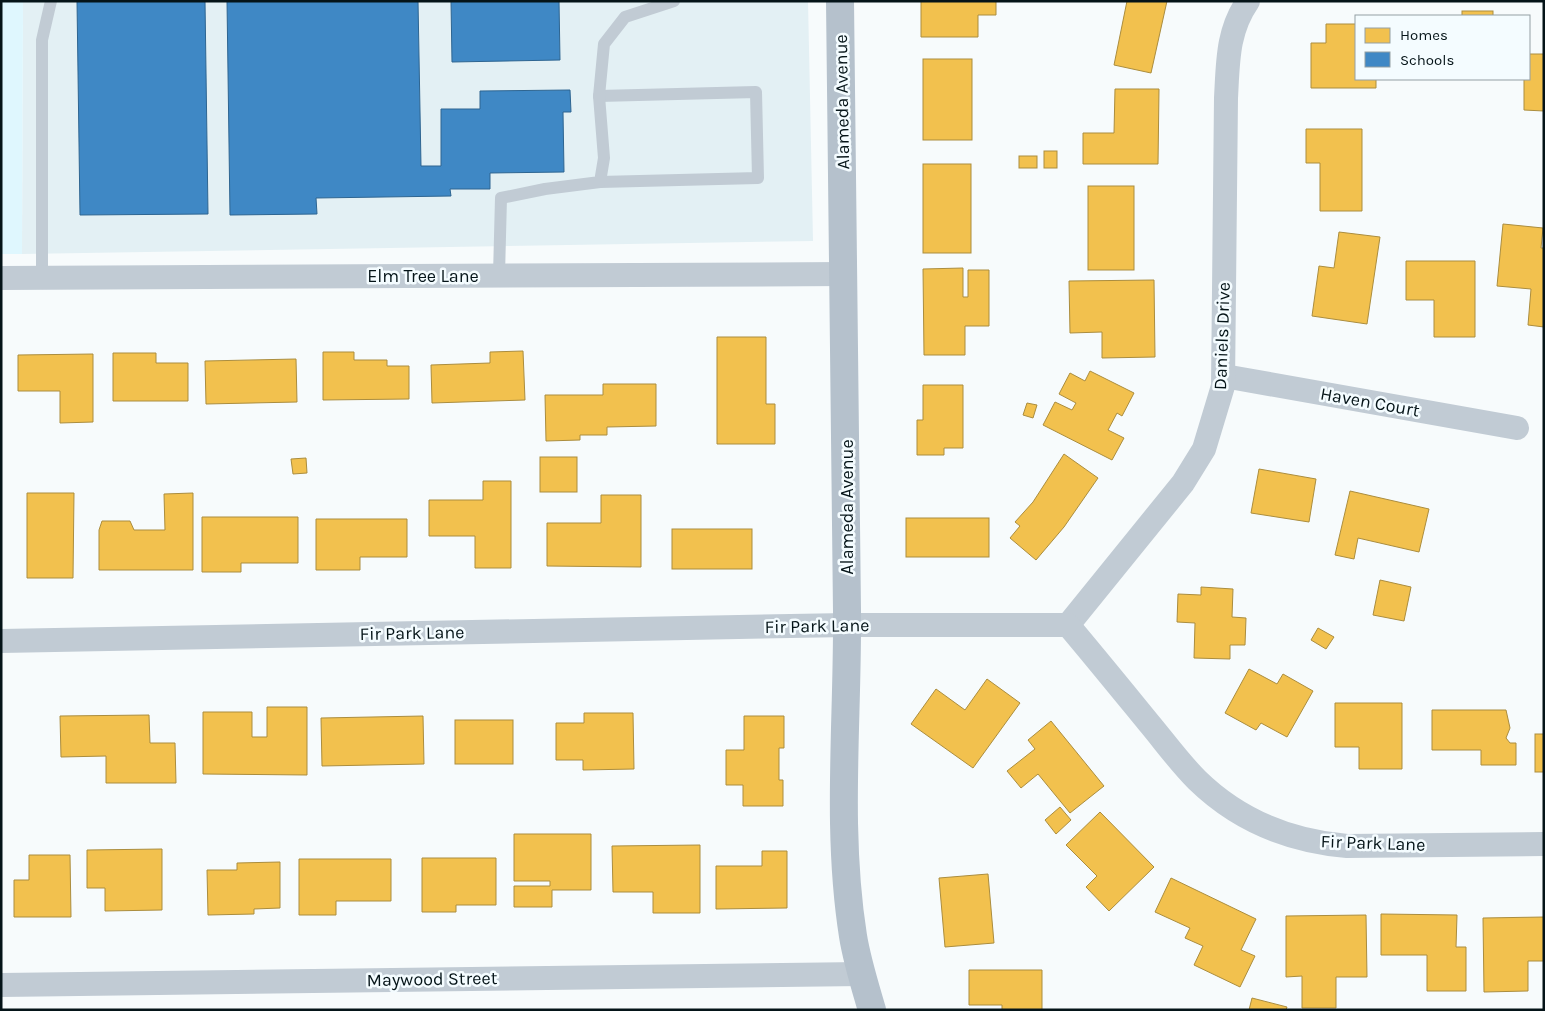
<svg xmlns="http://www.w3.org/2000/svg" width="1545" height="1011" font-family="Karla,sans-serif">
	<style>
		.built { fill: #e3f0f4 }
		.green { fill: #dff7fe }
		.homes { fill: #f2c14e; stroke: #ab8d3e }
		.schools { fill: #3f88c5; stroke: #2e6591 }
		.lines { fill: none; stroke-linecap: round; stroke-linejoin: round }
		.lane { stroke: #c1cbd4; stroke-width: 12 }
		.street { stroke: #c1cbd4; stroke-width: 24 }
		.secondary { stroke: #b5c1cc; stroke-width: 28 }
		.labels { text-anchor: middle; stroke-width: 5; stroke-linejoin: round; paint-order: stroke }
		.street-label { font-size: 18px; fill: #051418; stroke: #f4fcff }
	</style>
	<rect width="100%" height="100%" fill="#f7fbfc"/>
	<!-- built -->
	<polygon class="built" points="23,1 808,1 813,241 22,254"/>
	<!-- green -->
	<polygon class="green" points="1,1 23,1 22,254 1,254"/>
	<!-- homes -->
	<g class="homes">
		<polygon points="921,1 996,1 996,15 978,15 978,37 921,37"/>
		<polygon points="1127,1 1167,1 1151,73 1114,65"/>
		<rect x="1462" y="11" width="31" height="5"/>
		<polygon points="1326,24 1356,24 1356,79 1376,79 1376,88 1311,88 1311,43 1326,43"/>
		<polygon points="1529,54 1544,54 1544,111 1524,110 1524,79 1529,79"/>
		<rect x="923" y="59" width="49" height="81"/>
		<polygon points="1115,89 1159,89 1158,164 1083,164 1083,133 1114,133"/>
		<polygon points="1306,129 1362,129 1362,211 1320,211 1320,163 1306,163"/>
		<rect x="1044" y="151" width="13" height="17"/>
		<rect x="1019" y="156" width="18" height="12"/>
		<rect x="923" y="164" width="48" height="89"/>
		<rect x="1088" y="186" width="46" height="84"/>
		<polygon points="1503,224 1543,228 1541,248 1544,248 1544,327 1528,325 1531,289 1497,286"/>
		<polygon points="1339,232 1380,237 1367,324 1312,316 1319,266 1334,268"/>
		<polygon points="1406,261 1475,261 1475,337 1434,337 1434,300 1406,300"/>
		<polygon points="963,268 963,297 968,297 968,270 989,270 989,326 965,326 965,355 924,355 923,269"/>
		<polygon points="1154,280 1155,357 1102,358 1102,332 1070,333 1069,281"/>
		<polygon points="717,337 766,337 766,404 775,404 775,444 717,444"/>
		<polygon points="523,351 525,400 432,403 431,365 490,363 490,352"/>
		<polygon points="323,352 354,352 354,360 387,360 387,366 409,366 409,399 323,400"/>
		<polygon points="113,353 156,353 156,363 188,363 188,401 113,401"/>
		<polygon points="93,354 93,422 60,423 60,391 18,391 18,355"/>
		<polygon points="296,359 297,402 206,404 205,361"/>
		<polygon points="1090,371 1134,393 1122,416 1117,413 1108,430 1124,438 1112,460 1043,425 1055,402 1072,410 1076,403 1059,394 1070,373 1085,381"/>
		<polygon points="603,384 656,384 656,426 607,427 607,435 580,435 580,440 546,441 545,395 603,395"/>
		<polygon points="923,385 963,385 963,448 944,448 944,455 917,455 917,420 923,420"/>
		<polygon points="1027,403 1037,405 1033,418 1023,415"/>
		<polygon points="1064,454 1098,478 1064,527 1036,560 1010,538 1020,526 1015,522 1033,502"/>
		<rect x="540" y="457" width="37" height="35"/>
		<polygon points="306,458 307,473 293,474 291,459"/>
		<polygon points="1259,469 1316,479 1309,522 1251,513"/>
		<polygon points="483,481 511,481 511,568 475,568 475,536 429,536 429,500 483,500"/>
		<polygon points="1350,491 1429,509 1419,552 1358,538 1354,559 1335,555"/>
		<polygon points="27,493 74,493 73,578 27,578"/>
		<polygon points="193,493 193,570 99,570 99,530 102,521 130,521 134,530 165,530 164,494"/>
		<polygon points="601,495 641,495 641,567 547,566 547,523 601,523"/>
		<polygon points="202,517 298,517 298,563 241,563 241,572 202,572"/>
		<rect x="906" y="518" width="83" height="39"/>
		<polygon points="316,519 407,519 407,557 360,557 360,570 316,570"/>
		<rect x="672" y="529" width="80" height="40"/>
		<polygon points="1380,580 1411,587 1404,621 1373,615"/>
		<polygon points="1201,587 1233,589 1232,617 1246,618 1245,645 1230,645 1230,659 1194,658 1195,623 1177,622 1178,594 1201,595"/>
		<polygon points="1318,628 1334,637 1326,649 1311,640"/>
		<polygon points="1249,669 1277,684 1283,674 1313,691 1287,737 1261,723 1256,730 1225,713"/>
		<polygon points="987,679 1020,703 973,768 911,724 936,689 965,710"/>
		<polygon points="1335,703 1402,703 1402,769 1359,769 1359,747 1335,747"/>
		<polygon points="267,707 307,707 307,775 203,774 203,712 252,712 252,737 267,737"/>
		<polygon points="1432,710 1506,710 1510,728 1506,738 1510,743 1516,743 1516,765 1481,765 1481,750 1432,750"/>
		<polygon points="584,713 633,713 634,769 583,770 583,760 556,760 556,723 584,723"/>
		<polygon points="149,715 150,743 175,743 176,783 106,783 106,756 61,757 60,716"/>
		<polygon points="423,716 424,764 322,766 321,718"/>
		<polygon points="744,716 784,716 784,748 779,748 779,780 783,780 783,806 743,806 743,785 726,785 726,750 744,750"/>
		<rect x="455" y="720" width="58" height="44"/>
		<polygon points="1051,721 1104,786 1070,813 1038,774 1021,788 1007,771 1035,749 1028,740"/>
		<rect x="1535" y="734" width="9" height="38"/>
		<polygon points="1060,807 1071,820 1056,834 1045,820"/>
		<polygon points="1100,812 1154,867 1109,911 1086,887 1097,876 1066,845"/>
		<polygon points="514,834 591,834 591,890 552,890 552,907 514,907 514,886 550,886 550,881 514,881"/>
		<polygon points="700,845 700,913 653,913 653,892 613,892 612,846"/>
		<polygon points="162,849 162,910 105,911 105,888 87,888 87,850"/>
		<polygon points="762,851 787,851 787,908 716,909 716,866 762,866"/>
		<polygon points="29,855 70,855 71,917 14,917 14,880 29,880"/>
		<polygon points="422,858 496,858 496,905 456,905 456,912 422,912"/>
		<polygon points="299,859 391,859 391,901 336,901 336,915 299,915"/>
		<polygon points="280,862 280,908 254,909 254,914 208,915 207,870 237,870 237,863"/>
		<polygon points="988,874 994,943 945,947 939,878"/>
		<polygon points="1171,878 1256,919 1241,950 1255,956 1240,987 1194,965 1203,946 1185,938 1190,928 1155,912"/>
		<polygon points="1381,914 1457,915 1456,947 1466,947 1466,991 1427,991 1427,955 1381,955"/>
		<polygon points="1366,915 1367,977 1336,977 1336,1008 1302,1008 1302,976 1286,977 1286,916"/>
		<polygon points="1544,917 1544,961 1528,961 1528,991 1484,992 1483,918"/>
		<polygon points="969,970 1042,970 1042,1010 1002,1010 1002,1005 969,1005"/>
		<polygon points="1252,998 1287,1007 1286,1010 1249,1010"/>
	</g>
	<!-- schools -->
	<g class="schools">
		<polygon points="77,1 205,1 208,214 80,215"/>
		<polygon points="227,1 418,1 421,166 441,166 441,109 480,109 480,91 570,90 571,112 563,112 564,172 490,173 490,189 450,189 451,196 316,198 317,214 230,215"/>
		<polygon points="451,1 559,1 560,60 452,62"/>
	</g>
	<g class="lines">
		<!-- lane -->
		<g class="lane">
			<polyline points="599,96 756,92 758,178 600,182"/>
			<polyline points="499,275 501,198 545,189 600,182 604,158 599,96 604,44 625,17 674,1"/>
			<polyline points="42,278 42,40 51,1"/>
		</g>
		<!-- street -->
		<g class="street">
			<polyline points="1,278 845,274"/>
			<polyline points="1224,376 1517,428"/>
			<path d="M1068 625 1183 483 1204 449 1223 386 1226 98C1228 63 1227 31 1248 1"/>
			<path d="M1 641 847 625H1068C1095 657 1121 689 1148 722 1164 741 1179 762 1197 780 1239 821 1289 841 1347 846L1544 844"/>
			<polyline points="1,985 862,974"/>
		</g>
		<!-- secondary -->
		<path class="secondary" d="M840 1C844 205 846 408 847 611 848 720 836 828 853 936 857 961 865 986 872 1010"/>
	</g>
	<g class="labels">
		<!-- street labels -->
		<g class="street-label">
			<text transform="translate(842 102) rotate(-91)" y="6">Alameda Avenue</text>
			<text x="423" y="282">Elm Tree Lane</text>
			<text transform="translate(1222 336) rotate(-88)" y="6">Daniels Drive</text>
			<text transform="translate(1370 402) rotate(10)" y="6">Haven Court</text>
			<text transform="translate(847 507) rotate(-90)" y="6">Alameda Avenue</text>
			<text transform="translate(817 626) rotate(-1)" y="6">Fir Park Lane</text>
			<text transform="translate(412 633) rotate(-1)" y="6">Fir Park Lane</text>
			<text transform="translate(1373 843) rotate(2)" y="6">Fir Park Lane</text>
			<text transform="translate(432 979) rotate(-1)" y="6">Maywood Street</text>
		</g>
	</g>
	<!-- border -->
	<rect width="1545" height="1011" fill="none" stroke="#051418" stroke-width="5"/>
	<!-- legend -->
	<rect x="1355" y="15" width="175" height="65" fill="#f4fcff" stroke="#949fa3"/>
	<rect x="1365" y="28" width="25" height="15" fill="#f2c14e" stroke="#949fa3"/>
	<text x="1400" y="40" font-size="15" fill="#051418">Homes</text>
	<rect x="1365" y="52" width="25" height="15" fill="#3f88c5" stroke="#949fa3"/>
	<text x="1400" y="65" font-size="15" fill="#051418">Schools</text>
</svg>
